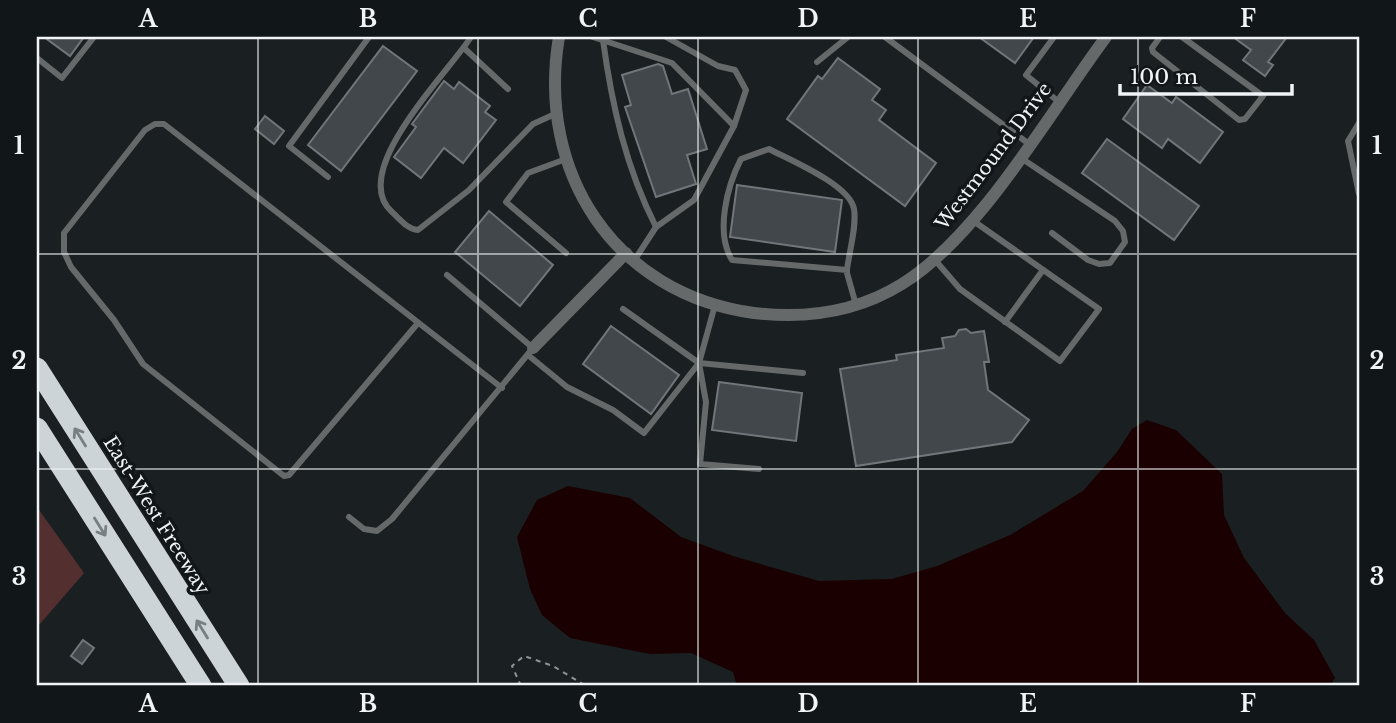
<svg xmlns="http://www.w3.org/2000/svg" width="1396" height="723" font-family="'Libre Baskerville',serif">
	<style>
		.green { fill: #532f2f }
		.water { fill: #1a0001 }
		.building { fill: #41474a; stroke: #707679; stroke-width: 2 }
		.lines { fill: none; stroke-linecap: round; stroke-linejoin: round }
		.path { stroke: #8f9395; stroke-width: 2; stroke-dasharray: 5 5; stroke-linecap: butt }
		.lane { stroke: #66696a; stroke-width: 6 }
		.street { stroke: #66696a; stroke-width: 12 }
		.highway { stroke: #cdd4d7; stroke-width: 21 }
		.oneway { stroke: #787e81 }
		.grid { fill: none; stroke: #f1f4f6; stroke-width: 2; stroke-opacity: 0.55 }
		.labels { text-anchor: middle; stroke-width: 7; stroke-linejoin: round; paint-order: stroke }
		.street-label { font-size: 19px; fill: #f1f4f6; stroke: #111618 }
		.neatline { fill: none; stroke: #f1f4f6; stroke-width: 2.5 }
		.grid-label { font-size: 23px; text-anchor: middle; font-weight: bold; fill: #f1f4f6 }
	</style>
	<rect width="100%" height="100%" fill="#1a1f21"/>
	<!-- green -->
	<polygon class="green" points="37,507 84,573 40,624 37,623"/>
	<!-- water -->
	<polygon class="water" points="1147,420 1176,430 1222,474 1224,515 1244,558 1285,613 1314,640 1335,678 1330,686 737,686 733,672 691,653 650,654 570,638 542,615 530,589 517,537 537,500 568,486 630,498 681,537 733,556 819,581 892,579 937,566 1010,535 1083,491 1117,452 1132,429"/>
	<!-- building -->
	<g class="building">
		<polygon points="44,37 84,37 70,56"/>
		<polygon points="979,37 1034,37 1015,63"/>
		<polygon points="1233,37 1287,37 1268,62 1273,65 1265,76 1243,60 1251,50"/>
		<polygon points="383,46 417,71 341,171 308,145"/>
		<polygon points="838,58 880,89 872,100 886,110 879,120 936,163 905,206 787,119 818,76 822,79"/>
		<polygon points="658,64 663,66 672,94 688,89 707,149 687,155 696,184 656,197 625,107 631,105 622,75"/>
		<polygon points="444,81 454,89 459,82 490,106 485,112 496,120 463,163 444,148 421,178 394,157 416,127 412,124"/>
		<polygon points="1147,85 1172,103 1176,97 1223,132 1200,163 1168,139 1162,148 1123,119"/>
		<polygon points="265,116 284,131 274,144 255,129"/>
		<polygon points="1107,139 1199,206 1174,240 1082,173"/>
		<polygon points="737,185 842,200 835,252 730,237"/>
		<polygon points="489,211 553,265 520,306 455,252"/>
		<polygon points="611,326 679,375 651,414 583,364"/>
		<polygon points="966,329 971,333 984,331 989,362 984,362 988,390 1029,420 1012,442 856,466 840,369 897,360 896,355 944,348 942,338 955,336 959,330"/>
		<polygon points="719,382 802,393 796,441 712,430"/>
		<polygon points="83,640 94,648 82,664 71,656"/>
	</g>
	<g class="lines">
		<!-- path -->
		<polyline class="path" points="521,686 512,666 524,656 553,666 586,686"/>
		<!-- lane -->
		<g class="lane">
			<path d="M471 37C448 73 347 172 392 212 400 219 407 229 418 230L469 190 533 124 555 114"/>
			<polyline points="593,37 672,63 734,126 746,90 735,70 718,66 666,37"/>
			<polyline points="885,37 1029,144"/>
			<polyline points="1054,37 1026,75 1059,102"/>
			<polyline points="1160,37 1152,48 1153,52 1239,120 1245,119 1263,96 1182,37"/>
			<path d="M603 40C612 106 626 168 656 227L634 261"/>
			<polyline points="464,48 508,89"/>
			<polyline points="37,58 62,78 94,37"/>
			<polyline points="817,62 848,37"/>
			<polyline points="1359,123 1348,141 1359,194"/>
			<polyline points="1021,158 1115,221 1123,231 1125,242 1110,263 1099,264 1088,260 1052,233"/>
			<polyline points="328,177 289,146 369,37"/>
			<polyline points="656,227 694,200 734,126"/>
			<polyline points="566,253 506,202 528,173 566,159"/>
			<polyline points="935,260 960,289 1060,361 1099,309 972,220"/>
			<path d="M847 270 732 260C715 233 727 186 741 159L769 149C790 160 850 185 854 209 857 226 849 252 847 270V273L856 305"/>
			<polyline points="715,305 699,363 706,402 700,464 759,469"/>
			<polyline points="623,309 699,363 803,373"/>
			<polyline points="1005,322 1043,270"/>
			<polyline points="418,323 289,475 284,476 143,364 114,320 71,267 64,252 64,233 145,130 155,124 164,124 502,388"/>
			<polyline points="528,355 567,387 613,410 644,433 699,363"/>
			<polyline points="349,517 364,529 377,531 392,519 533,348 447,275"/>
		</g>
		<!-- street -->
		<g class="street">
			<path d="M559 37C536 172 614 294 754 313 805 319 857 312 902 284 980 236 1050 112 1106 37"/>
			<polyline points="533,348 626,253"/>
		</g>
		<!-- highway -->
		<g class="highway">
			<polyline points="37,368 239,686"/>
			<polyline points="37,428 201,686"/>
		</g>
	</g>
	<!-- one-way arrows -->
	<defs><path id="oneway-shaft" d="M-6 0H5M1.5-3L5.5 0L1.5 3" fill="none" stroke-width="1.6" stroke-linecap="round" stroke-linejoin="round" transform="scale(1.75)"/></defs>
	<g class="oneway">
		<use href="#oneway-shaft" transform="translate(80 437) rotate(-122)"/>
		<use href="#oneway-shaft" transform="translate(100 527) rotate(58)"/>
		<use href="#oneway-shaft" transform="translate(202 629) rotate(-122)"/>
	</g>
	<!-- grid -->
	<path class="grid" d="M258 37V686M478 37V686M698 37V686M918 37V686M1138 37V686M37 254H1359M37 469H1359"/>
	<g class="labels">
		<!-- street labels -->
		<g class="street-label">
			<text transform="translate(993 156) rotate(-53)" y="7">Westmound Drive</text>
			<text transform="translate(157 515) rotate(58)" y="7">East-West Freeway</text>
		</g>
	</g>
	<!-- border -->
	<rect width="1396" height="723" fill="none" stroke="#111618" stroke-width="77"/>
	<!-- scale -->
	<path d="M1120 84v10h172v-10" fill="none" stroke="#f1f4f6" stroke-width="3.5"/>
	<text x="1130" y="84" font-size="21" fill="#f1f4f6" stroke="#111618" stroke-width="5" paint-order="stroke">100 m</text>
	<rect x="38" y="38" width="1320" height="646" class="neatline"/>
	<g class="grid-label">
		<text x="148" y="27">A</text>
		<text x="368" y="27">B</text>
		<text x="588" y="27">C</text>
		<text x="808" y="27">D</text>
		<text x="1028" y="27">E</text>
		<text x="1248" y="27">F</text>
		<text x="19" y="154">1</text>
		<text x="1377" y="154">1</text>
		<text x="19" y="369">2</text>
		<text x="1377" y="369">2</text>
		<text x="19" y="585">3</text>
		<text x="1377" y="585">3</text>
		<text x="148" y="712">A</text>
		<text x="368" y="712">B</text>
		<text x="588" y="712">C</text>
		<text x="808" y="712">D</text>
		<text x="1028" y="712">E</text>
		<text x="1248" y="712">F</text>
	</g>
</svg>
